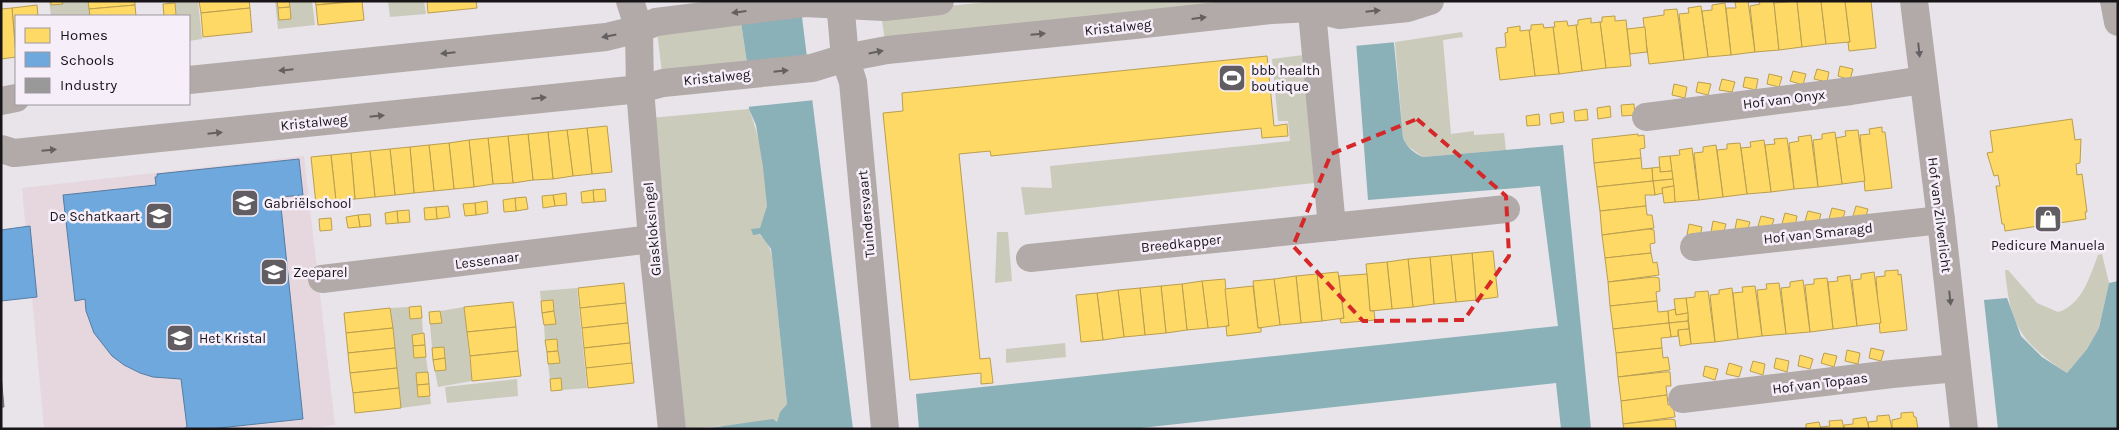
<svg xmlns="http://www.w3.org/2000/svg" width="2119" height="430" font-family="Karla,sans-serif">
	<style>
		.education { fill: #e6d7de }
		.green { fill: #cbcbbc }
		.water { fill: #8ab0b8 }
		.pier { fill: #e8e4e9 }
		.homes { fill: #ffd966; stroke: #ba9e4f }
		.schools { fill: #6fa8dc; stroke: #557ca2 }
		.industry { fill: #999; stroke: #727173 }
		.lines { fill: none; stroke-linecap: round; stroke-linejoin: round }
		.minor { stroke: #b1aaa9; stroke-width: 28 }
		.tertiary { stroke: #b1aaa9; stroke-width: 28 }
		.oneway { fill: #646061 }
		.marked { fill: none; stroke: #d62828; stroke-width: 4; stroke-dasharray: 10 6; stroke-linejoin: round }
		.labels { text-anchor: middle; stroke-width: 5; stroke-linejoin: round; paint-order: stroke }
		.street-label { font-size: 14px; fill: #181519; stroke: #f6eef9 }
		.poi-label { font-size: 14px; fill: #181519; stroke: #f6eef9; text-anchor: start }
	</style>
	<rect width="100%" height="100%" fill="#e8e4e9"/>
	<!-- education -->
	<polygon class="education" points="304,156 335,425 300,429 44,429 22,188"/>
	<!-- green -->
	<g class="green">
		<polygon points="49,1 88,1 90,16 51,16"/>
		<polygon points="167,1 198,1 202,39 189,41 189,16 169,16"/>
		<polygon points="275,1 312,1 315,25 278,29"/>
		<polygon points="388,1 424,1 426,14 390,17"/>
		<polygon points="997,1 1265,1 885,42 881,13"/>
		<polygon points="741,22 747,64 662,73 657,31"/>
		<polygon points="1462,32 1463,37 1443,40 1451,134 1474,131 1474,135 1504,133 1506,150 1423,157 1406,145 1403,138 1395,42"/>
		<polygon points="1303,55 1314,183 1025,215 1021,187 1052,188 1050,166 1290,141 1288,121 1278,121 1272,59"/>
		<path d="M749 109C760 138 767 174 767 205 766 213 763 220 760 228L752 229C763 236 769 244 772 256L787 404 780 412 777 422 686 429 650 118Z"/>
		<polygon points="997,232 1008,232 1012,281 995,283"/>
		<path d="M2102 254 2109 283 2099 328 2087 349 2067 373C2021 343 2010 325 2005 270H2008L2037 303 2058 312C2082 305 2090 276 2098 255Z"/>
		<polygon points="577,288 587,388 562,390 561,378 550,379 548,364 560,362 557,339 545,340 544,325 556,323 553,300 541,301 540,291"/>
		<polygon points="409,307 410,319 422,318 423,333 412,335 414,358 426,357 428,372 416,373 418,397 430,396 431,404 401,408 390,308"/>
		<polygon points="464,307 472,381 438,387 435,371 446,370 444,347 432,348 430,324 442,323 440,311"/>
		<polygon points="1065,343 1066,357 1006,363 1006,349"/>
		<polygon points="517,379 518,396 447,403 445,387"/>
	</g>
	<!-- water -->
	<g class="water">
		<polygon points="800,1 853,429 703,429 773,419 777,422 780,412 787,404 772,256 771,249 760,234 753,235 751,229 760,228 767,206 763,167 756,125 749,109 747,63 741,22"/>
		<path d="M1353 1H1390L1403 138C1407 148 1414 153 1423 157L1563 145 1591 429H1561L1556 383 1131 429H919L916 394 1558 326 1540 186 1368 200Z"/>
		<polygon points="2118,281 2118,429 1998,429 1984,300 2007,298 2021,336 2042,357 2067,373 2087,349 2099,328 2109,283"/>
	</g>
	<!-- pier -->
	<g class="pier">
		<polygon points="1393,1 1397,42 1354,46 1350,3"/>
		<polygon points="810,57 815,100 747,107 745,64"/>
	</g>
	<!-- homes -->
	<g class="homes">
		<polygon points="51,1 62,1 63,4 51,5"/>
		<polygon points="88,1 135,1 135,5 89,9"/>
		<polygon points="199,1 249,1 250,8 201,13"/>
		<polygon points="277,1 289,1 290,7 278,8"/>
		<polygon points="315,1 354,1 316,5"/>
		<polygon points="362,1 364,20 318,25 316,5"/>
		<polygon points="427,1 476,1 477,8 428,13"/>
		<polygon points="1748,1 1755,52 1731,55 1726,8 1736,8 1735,2"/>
		<polygon points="1759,1 1772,1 1774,3 1779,50 1755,52 1750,6 1760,4"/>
		<polygon points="1797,1 1802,47 1779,50 1774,3"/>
		<polygon points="1797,1 1821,1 1826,44 1802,47"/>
		<polygon points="1821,1 1845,1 1850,42 1826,44"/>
		<polygon points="1845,1 1871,1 1876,48 1849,51 1848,42 1850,42"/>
		<polygon points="175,3 176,15 164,16 163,4"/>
		<polygon points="1725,3 1731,55 1708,57 1702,11 1712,10 1712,5"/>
		<polygon points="37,5 38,16 16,16 16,53 12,8"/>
		<polygon points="135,5 136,16 90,16 89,9"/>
		<polygon points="1701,6 1708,57 1684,60 1679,14 1689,13 1688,8"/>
		<polygon points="290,7 291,19 279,20 278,8"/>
		<polygon points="12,8 16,57 1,59 1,9"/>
		<polygon points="250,8 252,32 203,37 201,13"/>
		<polygon points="1677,9 1684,60 1649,64 1643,18 1664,15 1664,10"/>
		<polygon points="1615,16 1615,21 1626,20 1631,66 1606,68 1600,22 1602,22 1602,17"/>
		<polygon points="1591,18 1591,23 1600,22 1606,68 1582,71 1576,25 1578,25 1578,20"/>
		<polygon points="1567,21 1568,26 1576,25 1582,71 1559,74 1553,27 1555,27 1554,22"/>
		<polygon points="1543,24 1544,28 1553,27 1559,74 1535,76 1529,30 1531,30 1531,25"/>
		<polygon points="1520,26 1520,31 1529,30 1535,76 1500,80 1496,48 1506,47 1505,33 1508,32 1507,28"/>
		<polygon points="1645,27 1647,52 1630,54 1627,29"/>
		<polygon points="1267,56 1274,126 1287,124 1288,136 1262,138 1261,128 991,156 990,151 959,154 980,359 990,358 993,383 981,384 981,373 910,380 883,113 903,111 902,93"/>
		<polygon points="1840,66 1853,69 1850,80 1838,76"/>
		<polygon points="1817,69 1829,72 1827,82 1814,79"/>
		<polygon points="1793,71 1806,74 1803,85 1790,81"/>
		<polygon points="1769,74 1782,77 1779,87 1767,84"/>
		<polygon points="1745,77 1758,79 1756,90 1743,87"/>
		<polygon points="1722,79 1735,82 1732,92 1719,90"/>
		<polygon points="1698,82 1711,84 1708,95 1696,92"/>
		<polygon points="1674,84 1687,87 1685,98 1672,95"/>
		<polygon points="1634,104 1635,115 1622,116 1621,105"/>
		<polygon points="1610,106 1611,117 1598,119 1597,108"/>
		<polygon points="1587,109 1588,120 1575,121 1574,111"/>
		<polygon points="1563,112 1564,122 1551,124 1550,114"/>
		<polygon points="1539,114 1540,125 1527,126 1526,116"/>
		<polygon points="2072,119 2075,140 2081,139 2080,163 2076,164 2077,175 2082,174 2087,212 2085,212 2086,219 2005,231 2004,224 2002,224 1996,186 2000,186 1998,175 1994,176 1987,153 1993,152 1990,131"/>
		<polygon points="607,126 612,172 592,174 587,128"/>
		<polygon points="1882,127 1882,132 1885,132 1892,188 1865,191 1860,135 1870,134 1869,129"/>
		<polygon points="587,128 592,174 573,176 567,130"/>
		<polygon points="567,130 573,176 553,179 548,132"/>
		<polygon points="1858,130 1865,181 1842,184 1836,138 1846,136 1845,131"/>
		<polygon points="548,132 553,179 533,180 528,134"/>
		<polygon points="1835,132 1842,184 1818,187 1813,140 1822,139 1822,134"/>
		<polygon points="528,134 533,180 513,183 508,136"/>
		<polygon points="1638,134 1638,136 1644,135 1645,148 1640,149 1641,158 1594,163 1592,139"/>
		<polygon points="1811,135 1818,187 1794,189 1789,143 1799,141 1798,137"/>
		<polygon points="508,136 513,183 493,184 488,138"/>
		<polygon points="488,138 493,184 474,187 469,140"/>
		<polygon points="1787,138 1794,189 1771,192 1765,145 1775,144 1774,139"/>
		<polygon points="469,140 474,187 454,189 449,143"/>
		<polygon points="1764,140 1771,192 1747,194 1741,148 1751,147 1750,142"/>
		<polygon points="449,143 454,189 434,191 429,145"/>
		<polygon points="1740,143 1747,194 1723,197 1717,150 1727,149 1727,144"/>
		<polygon points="429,145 434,191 414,193 410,147"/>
		<polygon points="1716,145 1723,197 1699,200 1694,153 1703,152 1703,147"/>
		<polygon points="410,147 414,193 395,195 390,149"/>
		<polygon points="1692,148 1699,200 1675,202 1670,156 1680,155 1679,150"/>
		<polygon points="390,149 395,195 375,197 370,151"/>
		<polygon points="370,151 375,197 355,199 351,153"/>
		<polygon points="351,153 355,199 336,201 331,155"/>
		<polygon points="331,155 336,201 316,204 311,157"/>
		<polygon points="1670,156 1672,171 1660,172 1659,157"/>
		<polygon points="1641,158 1642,169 1652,168 1653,181 1597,187 1594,163"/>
		<polygon points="1660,167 1660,172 1672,171 1673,179 1653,181 1652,168"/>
		<polygon points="1673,179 1674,186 1662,188 1663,193 1655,195 1653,181"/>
		<polygon points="1653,181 1655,195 1645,195 1646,206 1600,211 1597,187"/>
		<polygon points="1674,186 1675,202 1664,203 1662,188"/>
		<polygon points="605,189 606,201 594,202 593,190"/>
		<polygon points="593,190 594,202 582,203 581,192"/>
		<polygon points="566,193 567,205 555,206 553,195"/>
		<polygon points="553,195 555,206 543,208 542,196"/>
		<polygon points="526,197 528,209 516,211 515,198"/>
		<polygon points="515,198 516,211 504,212 503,200"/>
		<polygon points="487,201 488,213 476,215 475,203"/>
		<polygon points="475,203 476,215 465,216 463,204"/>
		<polygon points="448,206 450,217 437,219 436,207"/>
		<polygon points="1646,206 1647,215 1652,215 1654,228 1602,235 1600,211"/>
		<polygon points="1856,206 1868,209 1865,219 1853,216"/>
		<polygon points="436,207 437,219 425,220 424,208"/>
		<polygon points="1832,208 1845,211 1842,222 1829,219"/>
		<polygon points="409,210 410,222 398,223 397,211"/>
		<polygon points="397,211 398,223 386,224 385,213"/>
		<polygon points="1808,211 1821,214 1818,224 1805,221"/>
		<polygon points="1785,213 1797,216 1795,227 1782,224"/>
		<polygon points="370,214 371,226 360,227 358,215"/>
		<polygon points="358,215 360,227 348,228 346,217"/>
		<polygon points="1761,216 1774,219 1771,229 1758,226"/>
		<polygon points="331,218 332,230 320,231 319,219"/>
		<polygon points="1737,219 1750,222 1747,232 1735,229"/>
		<polygon points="1713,221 1726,224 1723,235 1711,232"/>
		<polygon points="1689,224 1702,227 1700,237 1687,235"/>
		<polygon points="1649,229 1654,230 1655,243 1650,244 1651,253 1605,258 1602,235"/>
		<polygon points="1493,251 1498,297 1476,300 1472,253"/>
		<polygon points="1472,253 1476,300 1456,302 1451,255"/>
		<polygon points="1651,253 1653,263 1657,262 1659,275 1608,282 1605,258"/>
		<polygon points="1451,255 1456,302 1434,304 1430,257"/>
		<polygon points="1430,257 1434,304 1413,307 1408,259"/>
		<polygon points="1408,259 1413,307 1392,309 1387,262"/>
		<polygon points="1387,262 1392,309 1370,311 1366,264"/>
		<polygon points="1898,270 1898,275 1901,274 1907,330 1880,333 1876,277 1885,276 1885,271"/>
		<polygon points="1338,272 1344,318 1322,321 1317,274"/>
		<polygon points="1874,272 1881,323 1857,326 1852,280 1861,279 1861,274"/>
		<polygon points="1317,274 1322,321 1301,323 1296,276"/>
		<polygon points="1367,274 1370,311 1374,311 1375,320 1341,323 1340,319 1344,318 1339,276"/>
		<polygon points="1850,275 1857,326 1833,329 1828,282 1838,281 1837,277"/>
		<polygon points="1296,276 1301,323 1280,325 1274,279"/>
		<polygon points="1654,277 1659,278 1660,291 1656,292 1657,301 1610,306 1608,282"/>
		<polygon points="1827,278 1833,329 1810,332 1805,285 1814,284 1814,279"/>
		<polygon points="1225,279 1229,326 1208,328 1202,281"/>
		<polygon points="1274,279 1280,325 1258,328 1253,281"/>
		<polygon points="1803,280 1810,332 1786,334 1781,288 1790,287 1790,282"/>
		<polygon points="1202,281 1208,328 1187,330 1182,284"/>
		<polygon points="624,283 626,303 580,308 578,288"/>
		<polygon points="1779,283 1786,334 1762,336 1757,290 1767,289 1766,284"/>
		<polygon points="1182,284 1187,330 1166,333 1161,286"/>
		<polygon points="1161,286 1166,333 1145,335 1140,288"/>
		<polygon points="1253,286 1258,328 1261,328 1261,332 1227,336 1226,326 1229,326 1225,289"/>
		<polygon points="1755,286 1762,336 1738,339 1733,293 1743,292 1742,287"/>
		<polygon points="1140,288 1145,335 1124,337 1118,290"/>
		<polygon points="1732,288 1738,339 1715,342 1710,295 1719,294 1719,290"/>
		<polygon points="1118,290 1124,337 1103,340 1097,293"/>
		<polygon points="1708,291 1715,342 1691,344 1686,298 1695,297 1695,292"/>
		<polygon points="1097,293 1103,340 1081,342 1076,295"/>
		<polygon points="1686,298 1688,313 1676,315 1674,299"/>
		<polygon points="553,300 554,311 542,313 541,301"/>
		<polygon points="1657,301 1658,312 1668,311 1669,323 1613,329 1610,306"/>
		<polygon points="513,302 516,327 467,332 464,307"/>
		<polygon points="626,303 628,323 582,328 580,308"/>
		<polygon points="421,306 422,318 410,319 409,307"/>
		<polygon points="390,308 393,328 346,333 344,313"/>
		<polygon points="1675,309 1676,315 1688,313 1688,321 1669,323 1668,311"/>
		<polygon points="440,311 442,323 430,324 429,312"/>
		<polygon points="554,311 556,324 544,325 542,313"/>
		<polygon points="1688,321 1689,329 1678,330 1678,336 1671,337 1669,323"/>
		<polygon points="628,323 630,343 584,348 582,328"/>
		<polygon points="1669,323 1671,337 1661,338 1662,348 1616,353 1613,329"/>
		<polygon points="516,327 518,351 470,356 467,332"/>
		<polygon points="393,328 395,348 348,353 346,333"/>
		<polygon points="1689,329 1691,344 1680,346 1678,330"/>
		<polygon points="424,333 425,345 413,346 412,335"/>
		<polygon points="557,339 558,351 547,352 545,340"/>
		<polygon points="630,343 632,364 586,368 584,348"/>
		<polygon points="425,345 426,357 414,358 413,346"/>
		<polygon points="444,347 445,358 433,360 432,348"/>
		<polygon points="395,348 397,368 350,373 348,353"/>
		<polygon points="1662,348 1663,358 1668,357 1670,370 1618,377 1616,353"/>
		<polygon points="1871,348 1884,351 1881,361 1869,358"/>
		<polygon points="1847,350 1860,353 1858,364 1845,361"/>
		<polygon points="518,351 521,376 472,381 470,356"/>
		<polygon points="558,351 560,363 548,364 547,352"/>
		<polygon points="1824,353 1837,356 1834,367 1821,363"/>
		<polygon points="1800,355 1813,359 1810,369 1798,366"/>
		<polygon points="445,358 446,370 435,371 433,360"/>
		<polygon points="1776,358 1789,361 1787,372 1774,368"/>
		<polygon points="1753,361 1765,364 1763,375 1750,371"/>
		<polygon points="632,363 634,383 588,388 586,368"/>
		<polygon points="1729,363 1742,367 1739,377 1726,374"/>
		<polygon points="1705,366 1718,369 1715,380 1703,376"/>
		<polygon points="397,368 399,388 353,393 350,373"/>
		<polygon points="428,372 429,384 417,385 416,373"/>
		<polygon points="1664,372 1670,372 1671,386 1666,386 1667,395 1621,401 1618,377"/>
		<polygon points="561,378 562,390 551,391 550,379"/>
		<polygon points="429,384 430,396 418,397 417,385"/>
		<polygon points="399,388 401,408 355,413 353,393"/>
		<polygon points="1667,395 1668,405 1673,404 1675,417 1623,424 1621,401"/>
		<polygon points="1913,412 1914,417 1916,417 1918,429 1892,429 1892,420 1901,418 1901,413"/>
		<polygon points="1889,415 1892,429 1869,429 1868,422 1877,421 1877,416"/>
		<polygon points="1866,417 1869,429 1844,429 1844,425 1853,424 1853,419"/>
		<polygon points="1670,419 1675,420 1676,429 1624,429 1623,424"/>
		<polygon points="1842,420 1844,429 1821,429 1821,427 1830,426 1829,421"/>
		<polygon points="1819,422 1821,429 1806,429 1806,424"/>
	</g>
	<!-- schools -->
	<g class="schools">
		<polygon points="299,159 303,195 280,197 303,419 210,429 183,429 187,427 181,379 153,377 140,373 124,365 112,356 94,333 86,311 85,299 75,301 63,195 156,185 155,177 157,177 157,174"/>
		<polygon points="30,226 37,297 1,301 1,230"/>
	</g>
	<!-- industry -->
	<polygon class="industry" points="1,375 4,407 1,407"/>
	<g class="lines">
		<!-- minor -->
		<g class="minor">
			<polyline points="630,1 639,29 640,89 652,239 672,429"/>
			<polyline points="840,1 845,58 853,82 885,429"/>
			<polyline points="1311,1 1332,227"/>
			<polyline points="1914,1 1941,220 1964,429"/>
			<polyline points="2114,1 2118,22"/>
			<polyline points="1646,117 1851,91 1923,80"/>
			<polyline points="1694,247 1941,220"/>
			<polyline points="1030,258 1506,209"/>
			<polyline points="322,279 652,239"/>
			<polyline points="1682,399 1892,374 1957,368"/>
		</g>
		<!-- tertiary -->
		<g class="tertiary">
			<polyline points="189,80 606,37 639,29 656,22 805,3 884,7 940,1"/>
			<polyline points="1,101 16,98"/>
			<polyline points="1,149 14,153 640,89 663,83 812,68 845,58 887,50 1135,25 1272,10 1311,8 1339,15 1408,8 1430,1"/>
		</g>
	</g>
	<!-- one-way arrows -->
	<defs><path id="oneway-solid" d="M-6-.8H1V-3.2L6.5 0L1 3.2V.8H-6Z" transform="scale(1.25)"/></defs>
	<g class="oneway">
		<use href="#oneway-solid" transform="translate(1373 11) rotate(-6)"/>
		<use href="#oneway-solid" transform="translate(739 12) rotate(173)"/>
		<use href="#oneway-solid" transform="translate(1199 18) rotate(-7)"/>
		<use href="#oneway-solid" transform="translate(1038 34) rotate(-5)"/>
		<use href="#oneway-solid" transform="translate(609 36) rotate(169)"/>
		<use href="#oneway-solid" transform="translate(1919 50) rotate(84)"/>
		<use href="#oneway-solid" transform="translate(876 52) rotate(-11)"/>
		<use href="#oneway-solid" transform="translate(448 53) rotate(174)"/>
		<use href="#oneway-solid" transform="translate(286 70) rotate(174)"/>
		<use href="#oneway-solid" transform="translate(781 71) rotate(-6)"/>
		<use href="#oneway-solid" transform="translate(539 98) rotate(-6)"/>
		<use href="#oneway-solid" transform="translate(377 116) rotate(-6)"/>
		<use href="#oneway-solid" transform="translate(215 133) rotate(-6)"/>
		<use href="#oneway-solid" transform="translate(49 150) rotate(-5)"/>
		<use href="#oneway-solid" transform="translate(1950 298) rotate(84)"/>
	</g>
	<!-- marked area -->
	<path class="marked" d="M1417 119 1506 196 1509 256 1464 320 1363 321 1293 246 1331 154Z"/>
	<!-- icons -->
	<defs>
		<g id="stadium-square" transform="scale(1.4375)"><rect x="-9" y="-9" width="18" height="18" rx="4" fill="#615d62" stroke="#f6eef9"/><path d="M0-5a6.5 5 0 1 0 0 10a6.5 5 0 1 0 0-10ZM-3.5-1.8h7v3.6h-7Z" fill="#fff"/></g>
		<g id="school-square" transform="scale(1.4375)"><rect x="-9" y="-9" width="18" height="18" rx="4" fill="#615d62" stroke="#f6eef9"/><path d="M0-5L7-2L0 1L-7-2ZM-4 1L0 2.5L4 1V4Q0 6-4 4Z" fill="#fff"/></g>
		<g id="shop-square" transform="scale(1.4375)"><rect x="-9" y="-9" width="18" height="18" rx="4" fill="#615d62" stroke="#f6eef9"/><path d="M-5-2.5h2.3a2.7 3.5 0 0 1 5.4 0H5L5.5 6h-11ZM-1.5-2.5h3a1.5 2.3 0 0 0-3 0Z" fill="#fff"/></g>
	</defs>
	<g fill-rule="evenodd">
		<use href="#stadium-square" x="1232" y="78"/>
		<use href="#school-square" x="245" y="203"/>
		<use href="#school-square" x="159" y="216"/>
		<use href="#shop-square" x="2048" y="219"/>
		<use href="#school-square" x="274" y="272"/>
		<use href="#school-square" x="180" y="338"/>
	</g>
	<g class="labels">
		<!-- street labels -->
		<g class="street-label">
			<text transform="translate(1118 27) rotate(-6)" y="5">Kristalweg</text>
			<text transform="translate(717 77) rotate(-6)" y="5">Kristalweg</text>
			<text transform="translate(1784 99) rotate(-7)" y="5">Hof van Onyx</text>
			<text transform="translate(314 122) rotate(-6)" y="5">Kristalweg</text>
			<text transform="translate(866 214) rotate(-95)" y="5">Tuindersvaart</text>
			<text transform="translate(1940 215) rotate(83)" y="5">Hof van Zilverlicht</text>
			<text transform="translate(652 229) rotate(-95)" y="5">Glaskloksingel</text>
			<text transform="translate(1818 233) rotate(-6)" y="5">Hof van Smaragd</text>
			<text transform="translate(1181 243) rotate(-6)" y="5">Breedkapper</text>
			<text transform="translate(487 260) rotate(-7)" y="5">Lessenaar</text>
			<text transform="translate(1820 383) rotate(-7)" y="5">Hof van Topaas</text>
		</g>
		<!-- poi labels -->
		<g class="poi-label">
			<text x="1251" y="75">bbb health<tspan x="1251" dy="16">boutique</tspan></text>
			<text x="264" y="208">Gabriëlschool</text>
			<text x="140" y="221" text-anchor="end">De Schatkaart</text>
			<text x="2048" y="250" text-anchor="middle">Pedicure Manuela</text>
			<text x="293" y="277">Zeeparel</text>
			<text x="199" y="343">Het Kristal</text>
		</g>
	</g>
	<!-- border -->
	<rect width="2119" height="430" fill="none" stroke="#181519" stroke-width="5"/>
	<!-- legend -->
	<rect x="15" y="15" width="175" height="90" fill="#f6eef9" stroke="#9d979f"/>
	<rect x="25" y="28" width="25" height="15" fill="#ffd966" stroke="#9d979f"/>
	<text x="60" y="40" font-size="15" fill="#181519">Homes</text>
	<rect x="25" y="52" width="25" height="15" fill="#6fa8dc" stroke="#9d979f"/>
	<text x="60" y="65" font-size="15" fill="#181519">Schools</text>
	<rect x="25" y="78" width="25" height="15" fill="#999999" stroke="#9d979f"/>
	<text x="60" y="90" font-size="15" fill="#181519">Industry</text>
</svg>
